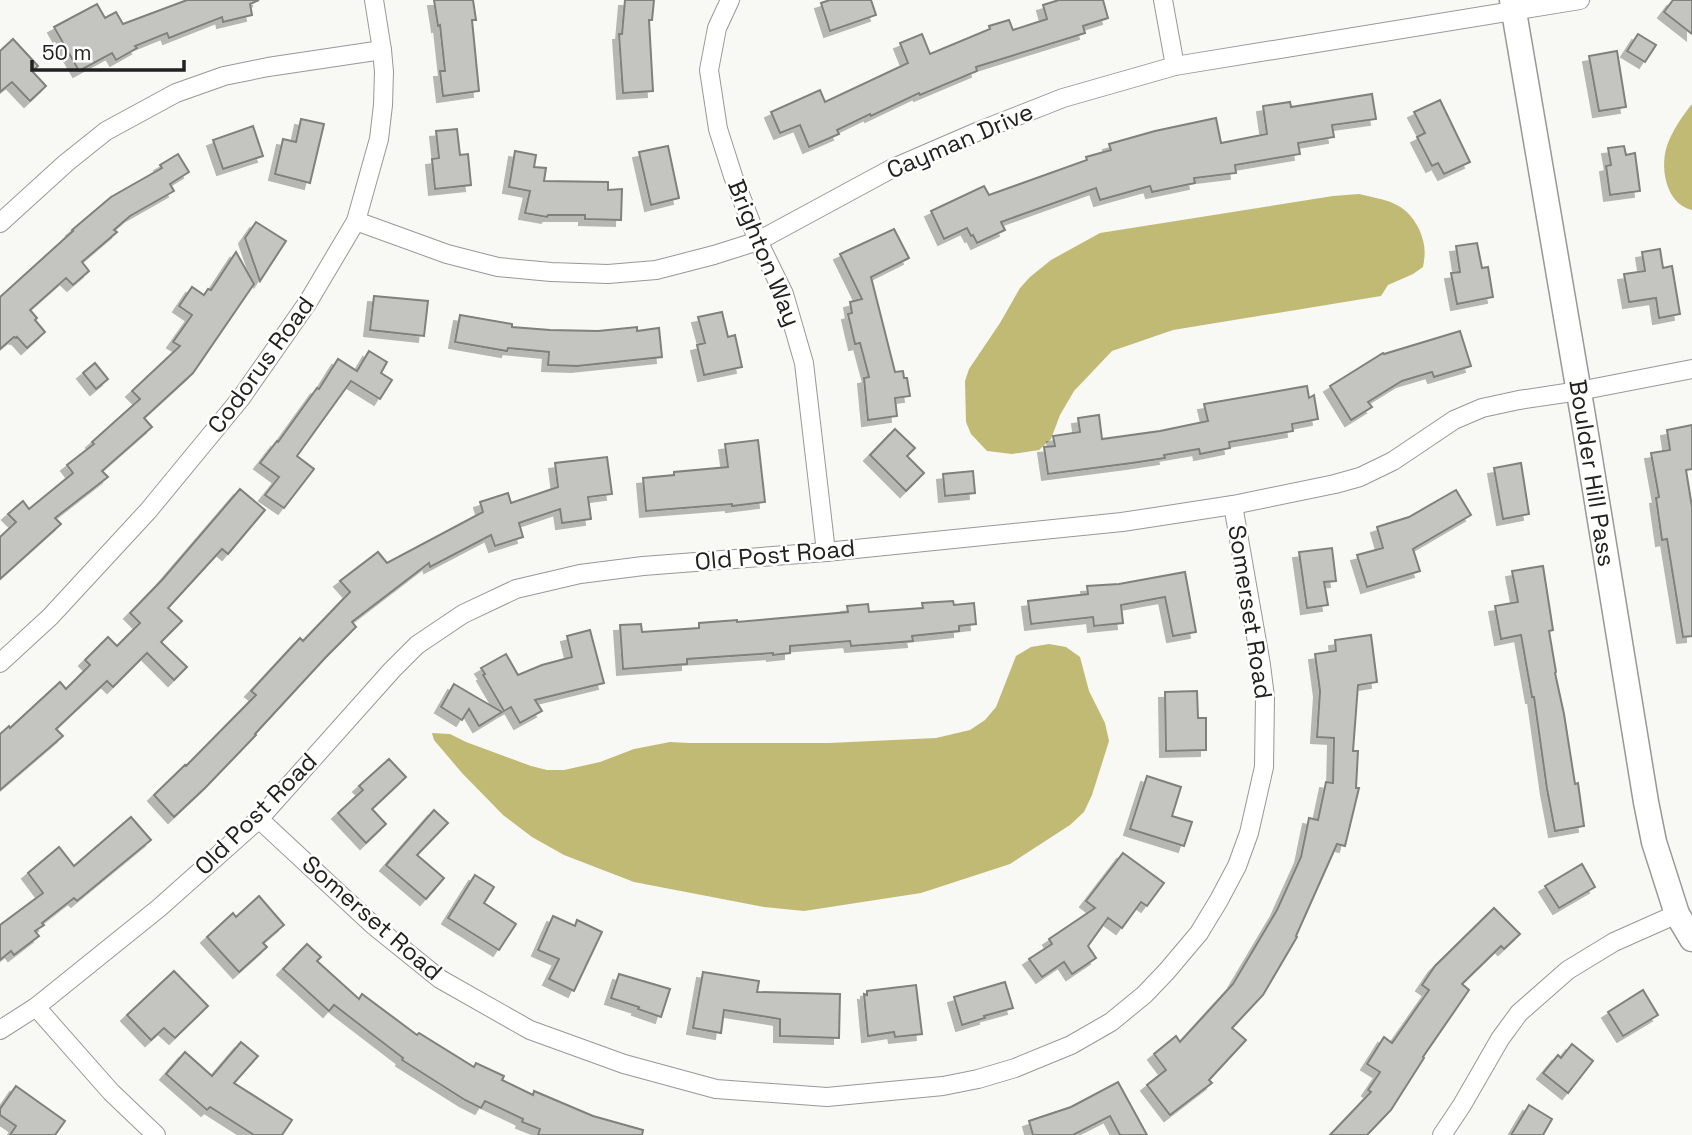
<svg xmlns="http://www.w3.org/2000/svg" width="1692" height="1135" font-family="'Space Grotesk',sans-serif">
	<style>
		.water { fill: #c0ba74 }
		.building { fill: #c4c4c0; stroke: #80807c; stroke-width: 2; filter: url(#shadow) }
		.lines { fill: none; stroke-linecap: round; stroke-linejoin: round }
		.street-casing { stroke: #989895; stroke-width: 20 }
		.secondary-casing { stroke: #989895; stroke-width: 27 }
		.street { stroke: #fff; stroke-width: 18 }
		.secondary { stroke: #fff; stroke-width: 24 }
		.labels { text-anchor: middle; stroke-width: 5; stroke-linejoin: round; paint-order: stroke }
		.street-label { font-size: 24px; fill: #212120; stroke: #fffffe }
	</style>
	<defs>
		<filter id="shadow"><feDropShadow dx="-6" dy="6" stdDeviation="0" flood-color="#0004"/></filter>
	</defs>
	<rect width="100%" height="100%" fill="#f8f8f4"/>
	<!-- water -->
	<g class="water">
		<path d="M1692 104V210C1665 204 1659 165 1668 143 1673 130 1683 115 1692 104Z"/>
		<path d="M1359 194C1387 201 1405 201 1419 229 1425 243 1426 252 1423 267L1413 274 1388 285 1381 296 1173 330 1112 351 1074 391 1060 415 1051 439 1039 450 1012 454 987 451 971 434 966 422 965 381 969 369 1000 323 1020 288 1030 277 1051 260 1100 233 1333 196Z"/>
		<polygon points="1049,644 1066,647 1080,657 1089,691 1105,723 1109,741 1092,795 1084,812 1070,825 1010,864 921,893 804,911 764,907 634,882 564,855 532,837 503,815 462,773 434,740 432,733 450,734 466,742 531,766 547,770 564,770 600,762 634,749 670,742 689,743 829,743 936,738 970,730 985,720 996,707 1016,656 1031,647"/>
	</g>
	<!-- building -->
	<g class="building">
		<polygon points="187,0 259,0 250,4 252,15 223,22 222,17 169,38 167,33 135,46 137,48 116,60 112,53 79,71 54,27 97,4 105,18 116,12 123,24"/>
		<polygon points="434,0 473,0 476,20 472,20 479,91 443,96 440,71 445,71 440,25 438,26"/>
		<polygon points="625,0 654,0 652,20 649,20 653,91 623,93 619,34 622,34"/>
		<polygon points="830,0 871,0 876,15 830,31 821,3"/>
		<polygon points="1059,0 1103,0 1108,18 1083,26 1085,33 976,67 977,71 920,95 919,93 871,116 870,114 837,130 839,134 809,147 800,125 780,133 771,112 820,90 825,102 908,63 900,43 922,34 930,54 990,29 989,26 1009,20 1013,30 1047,19 1043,5"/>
		<polygon points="1673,0 1692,0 1692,34 1664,12"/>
		<polygon points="1638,34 1656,45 1645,62 1627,51"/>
		<polygon points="13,39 38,66 32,71 46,86 30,101 12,82 0,92 0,51"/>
		<polygon points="1617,51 1626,107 1599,111 1589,56"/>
		<polygon points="1372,94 1376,119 1332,125 1334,137 1298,143 1300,154 1235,165 1236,173 1194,178 1195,183 1152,192 1150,186 1100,200 1096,188 1001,222 1005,230 977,243 973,235 971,236 967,228 944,239 931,211 984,186 989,195 1087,160 1086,157 1111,150 1109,144 1155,131 1216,118 1221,143 1267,134 1263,106 1290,102 1291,107"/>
		<polygon points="1440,100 1470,162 1444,174 1438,163 1432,166 1417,137 1425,133 1414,112"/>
		<polygon points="301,119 324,124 310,183 275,174 283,139 296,142"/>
		<polygon points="253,126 263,156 223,169 213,140"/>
		<polygon points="457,129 460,155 468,154 471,185 435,189 432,159 439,158 436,131"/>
		<polygon points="668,146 679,198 651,205 639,152"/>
		<polygon points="1624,146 1626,155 1635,153 1640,191 1610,195 1606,166 1611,165 1608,148"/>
		<polygon points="515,151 536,155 534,167 546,168 544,181 608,182 608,190 622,189 621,220 585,219 585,215 548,215 547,217 525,213 530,191 509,187"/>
		<polygon points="178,154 189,172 170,184 174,191 130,216 114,230 117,232 82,262 89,271 73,285 66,278 30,310 37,318 35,320 45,332 27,348 17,337 16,338 14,337 0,349 0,297 73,231 72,230 111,197 162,168 160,165"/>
		<polygon points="256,222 286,241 260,281 245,238"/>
		<polygon points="894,229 909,258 871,277 895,372 903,371 904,378 907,378 910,396 895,398 897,416 868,420 864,378 869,377 860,343 855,344 848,314 852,313 850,302 862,299 840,254"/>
		<polygon points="1477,243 1482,268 1488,267 1493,297 1457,304 1451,273 1460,272 1456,246"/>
		<polygon points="1660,249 1663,268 1672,266 1680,314 1659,318 1656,298 1629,302 1624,274 1645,271 1642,252"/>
		<polygon points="236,252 254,284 193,373 144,418 152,427 102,471 108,477 55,518 61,524 0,579 0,537 16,522 8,514 23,501 29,509 73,473 67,465 94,444 92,442 140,399 132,391 180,346 173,342 192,315 179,306 192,287 204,295 208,289 211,290"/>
		<polygon points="374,296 428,301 424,336 370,330"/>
		<polygon points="722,312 728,337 735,335 742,367 704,375 697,345 705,343 698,317"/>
		<polygon points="460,315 512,324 512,327 550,330 598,331 637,327 637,331 659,328 662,357 577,366 548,365 549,352 508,348 507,351 455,342"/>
		<polygon points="1460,331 1471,366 1434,377 1432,372 1402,381 1368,402 1372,407 1351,420 1330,386 1383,353 1384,354"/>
		<polygon points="369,351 387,362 381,373 392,380 380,399 351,381 297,456 314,469 284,508 265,495 279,477 260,463 277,441 278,442 317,388 319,389 338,359 357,371"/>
		<polygon points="95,363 108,379 96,389 83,373"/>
		<polygon points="1307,386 1309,398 1314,395 1318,419 1292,424 1293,431 1229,442 1230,448 1200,454 1199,449 1164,455 1165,458 1132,463 1048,474 1044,447 1055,446 1053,436 1080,432 1078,418 1099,415 1102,439 1160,431 1208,421 1204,404"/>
		<polygon points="1692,425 1692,469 1686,470 1692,507 1692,636 1683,637 1667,539 1662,540 1656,498 1659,497 1651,453 1670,450 1667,430"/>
		<polygon points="895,429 915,448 907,456 924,473 906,491 870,455"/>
		<polygon points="758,440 765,502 732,506 732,504 646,511 643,478 674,475 674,472 728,467 725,444"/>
		<polygon points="607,457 612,494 588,497 591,519 562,523 560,509 519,523 523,537 495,546 491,535 430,567 429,563 352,622 356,627 326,657 255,734 256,735 206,787 174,817 154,795 185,765 186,766 256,695 251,691 300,638 303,641 350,592 340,581 378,552 387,563 483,512 480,502 508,493 511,503 558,487 555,463"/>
		<polygon points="1521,463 1529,514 1503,519 1494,468"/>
		<polygon points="973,471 975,493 945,496 943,474"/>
		<polygon points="240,489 265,510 228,554 222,549 168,608 182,621 161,642 187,667 174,680 147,653 113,687 107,681 56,729 63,736 0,790 0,734 9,726 10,728 60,682 66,689 90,665 85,660 108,637 117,646 140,623 130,613 162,580"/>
		<polygon points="1456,490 1471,515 1413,549 1420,571 1367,587 1357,555 1383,548 1377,527 1409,517"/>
		<polygon points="1332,548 1336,581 1324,582 1328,605 1307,608 1299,552"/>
		<polygon points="1543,566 1553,630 1549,631 1556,672 1555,673 1564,714 1575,784 1578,783 1584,826 1555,831 1547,789 1534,697 1532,697 1521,635 1501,639 1495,606 1518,602 1512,571"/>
		<polygon points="1185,572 1196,632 1173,636 1165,597 1121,605 1123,623 1094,626 1093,617 1031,624 1028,601 1088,594 1087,586 1119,584"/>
		<polygon points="953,601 954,605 974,603 976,624 959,626 959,631 912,636 913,641 851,646 850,641 790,646 790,653 773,655 773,653 687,659 687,664 623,669 620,625 641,624 642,632 699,628 699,623 737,620 737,622 848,612 847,606 868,604 869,612 923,608 922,603"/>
		<polygon points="590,630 604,683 535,700 542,711 520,723 511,707 504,711 483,675 485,674 481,668 506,654 518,675 542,665 572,657 567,636"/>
		<polygon points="1371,635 1377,682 1358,685 1353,751 1358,751 1356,788 1359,788 1345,846 1337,844 1296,936 1297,937 1263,995 1232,1028 1246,1040 1209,1080 1212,1083 1170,1115 1147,1085 1166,1070 1154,1054 1176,1036 1180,1042 1233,984 1277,910 1301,857 1309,818 1318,820 1326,782 1333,783 1334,738 1317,737 1320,691 1315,654 1336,651 1335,640"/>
		<polygon points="454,684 476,697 502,712 479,726 469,709 462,720 441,707"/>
		<polygon points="1197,691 1198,718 1206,718 1206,750 1166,751 1165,692"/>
		<polygon points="389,759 406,777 372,809 386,824 366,843 338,813 363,790 359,786"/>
		<polygon points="1147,776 1181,787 1172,816 1192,822 1184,846 1130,829"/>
		<polygon points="434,810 448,823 417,855 444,878 426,899 386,865"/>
		<polygon points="131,817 151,840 77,901 74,898 42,923 44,925 35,931 39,936 14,955 11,951 0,960 0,925 43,893 28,873 59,847 74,866"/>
		<polygon points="1123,853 1164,883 1147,906 1141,902 1122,928 1108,918 1088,946 1096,958 1072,974 1064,962 1042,977 1029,959 1052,944 1049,939 1095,908 1086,901"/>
		<polygon points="1582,864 1595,887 1559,908 1545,886"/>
		<polygon points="475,875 494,887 484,903 516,924 499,950 448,918"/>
		<polygon points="259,896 284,925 263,943 267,947 239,972 207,937 233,913 236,917"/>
		<polygon points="1494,908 1520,934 1504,949 1501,946 1462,984 1469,990 1423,1057 1424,1058 1391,1110 1367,1135 1330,1135 1371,1092 1368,1090 1380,1072 1367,1064 1384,1037 1392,1043 1429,990 1422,985 1435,966"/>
		<polygon points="553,916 575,926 577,920 602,932 574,991 549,979 559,959 538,950"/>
		<polygon points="307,944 321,957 317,961 359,999 362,994 417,1035 419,1033 474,1067 476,1063 504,1076 502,1080 533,1095 534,1091 593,1116 643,1130 642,1135 538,1135 540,1129 522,1122 523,1119 485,1101 481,1108 465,1100 402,1060 403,1058 334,1005 329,1011 283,969"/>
		<polygon points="174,971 208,1006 175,1038 164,1028 151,1040 127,1015"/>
		<polygon points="703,972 759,981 757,992 840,994 839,1038 780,1036 780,1019 724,1010 721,1033 693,1028"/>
		<polygon points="619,974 670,989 661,1017 638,1009 639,1007 611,998"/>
		<polygon points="1005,982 1013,1008 984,1016 985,1018 962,1025 954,997"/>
		<polygon points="916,985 922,1034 895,1037 894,1032 868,1036 864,994 867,995 867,991"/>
		<polygon points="1643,990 1658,1015 1623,1036 1608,1012"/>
		<polygon points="241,1042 258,1056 234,1083 292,1120 282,1135 254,1135 210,1107 207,1110 166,1074 185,1052 212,1076"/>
		<polygon points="1572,1044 1593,1061 1568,1093 1543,1073 1558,1055 1561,1058"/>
		<polygon points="1118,1082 1147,1135 1120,1135 1110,1116 1073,1135 1033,1135 1029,1121 1071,1107"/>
		<polygon points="16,1086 65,1121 55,1135 10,1135 16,1126 0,1115 0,1109"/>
		<polygon points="1529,1105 1552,1119 1543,1135 1511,1135"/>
	</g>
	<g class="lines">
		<!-- street casing -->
		<g class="street-casing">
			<g id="street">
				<polyline points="730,0 717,28 709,70 718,129 733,176 758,241 784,294 804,363 826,552"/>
				<polyline points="1163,0 1175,66"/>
				<polyline points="356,221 447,254 498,267 551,272 608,274 656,270 714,255 758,241 891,169 979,131 1063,98 1175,66 1580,0"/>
				<polyline points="0,223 66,163 106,131 176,93 224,76 268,67 382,50"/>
				<polyline points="0,663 50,617 148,511 241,398 308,302 356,221 379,139 383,105 384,72 382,50 374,0"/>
				<polyline points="259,819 373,925 440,979 530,1030 624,1064 716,1089 827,1097 943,1086 978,1079 1015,1068 1071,1045 1111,1022 1144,995 1167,971 1199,933 1219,900 1237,866 1249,833 1264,767 1265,697 1261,665 1233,505"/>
				<polyline points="36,1007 111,1092 156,1135"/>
				<polyline points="0,1030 36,1007 159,908 259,819 392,670 417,645 463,614 516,589 580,574 643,566 826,552 1122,522 1233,505 1335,484 1360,477 1393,461 1454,420 1482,408 1519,400 1579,391 1692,369"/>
				<polyline points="1442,1135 1462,1105 1500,1039 1519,1013 1568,970 1614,942 1677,914"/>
			</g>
		</g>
		<!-- secondary casing -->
		<g class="secondary-casing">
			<polyline id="secondary" points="1512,0 1583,416 1646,802 1654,842 1677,914 1692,939"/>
		</g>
		<!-- street -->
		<use href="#street" class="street"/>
		<!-- secondary -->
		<use href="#secondary" class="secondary"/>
	</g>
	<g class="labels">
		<!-- street labels -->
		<g class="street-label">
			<text transform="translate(960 141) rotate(-23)" y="8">Cayman Drive</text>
			<text transform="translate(764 253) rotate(68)" y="8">Brighton Way</text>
			<text transform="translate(261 365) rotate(-54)" y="8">Codorus Road</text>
			<text transform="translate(1592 473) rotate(81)" y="8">Boulder Hill Pass</text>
			<text transform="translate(775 555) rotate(-5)" y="8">Old Post Road</text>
			<text transform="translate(1250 612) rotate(81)" y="8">Somerset Road</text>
			<text transform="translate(256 814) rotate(-45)" y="8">Old Post Road</text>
			<text transform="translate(372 918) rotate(41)" y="8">Somerset Road</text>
		</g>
	</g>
	<!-- scale -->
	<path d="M32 60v10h152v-10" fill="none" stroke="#212120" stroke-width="3.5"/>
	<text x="42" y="60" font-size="21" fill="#212120" stroke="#fffffe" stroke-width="5" paint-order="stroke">50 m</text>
</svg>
